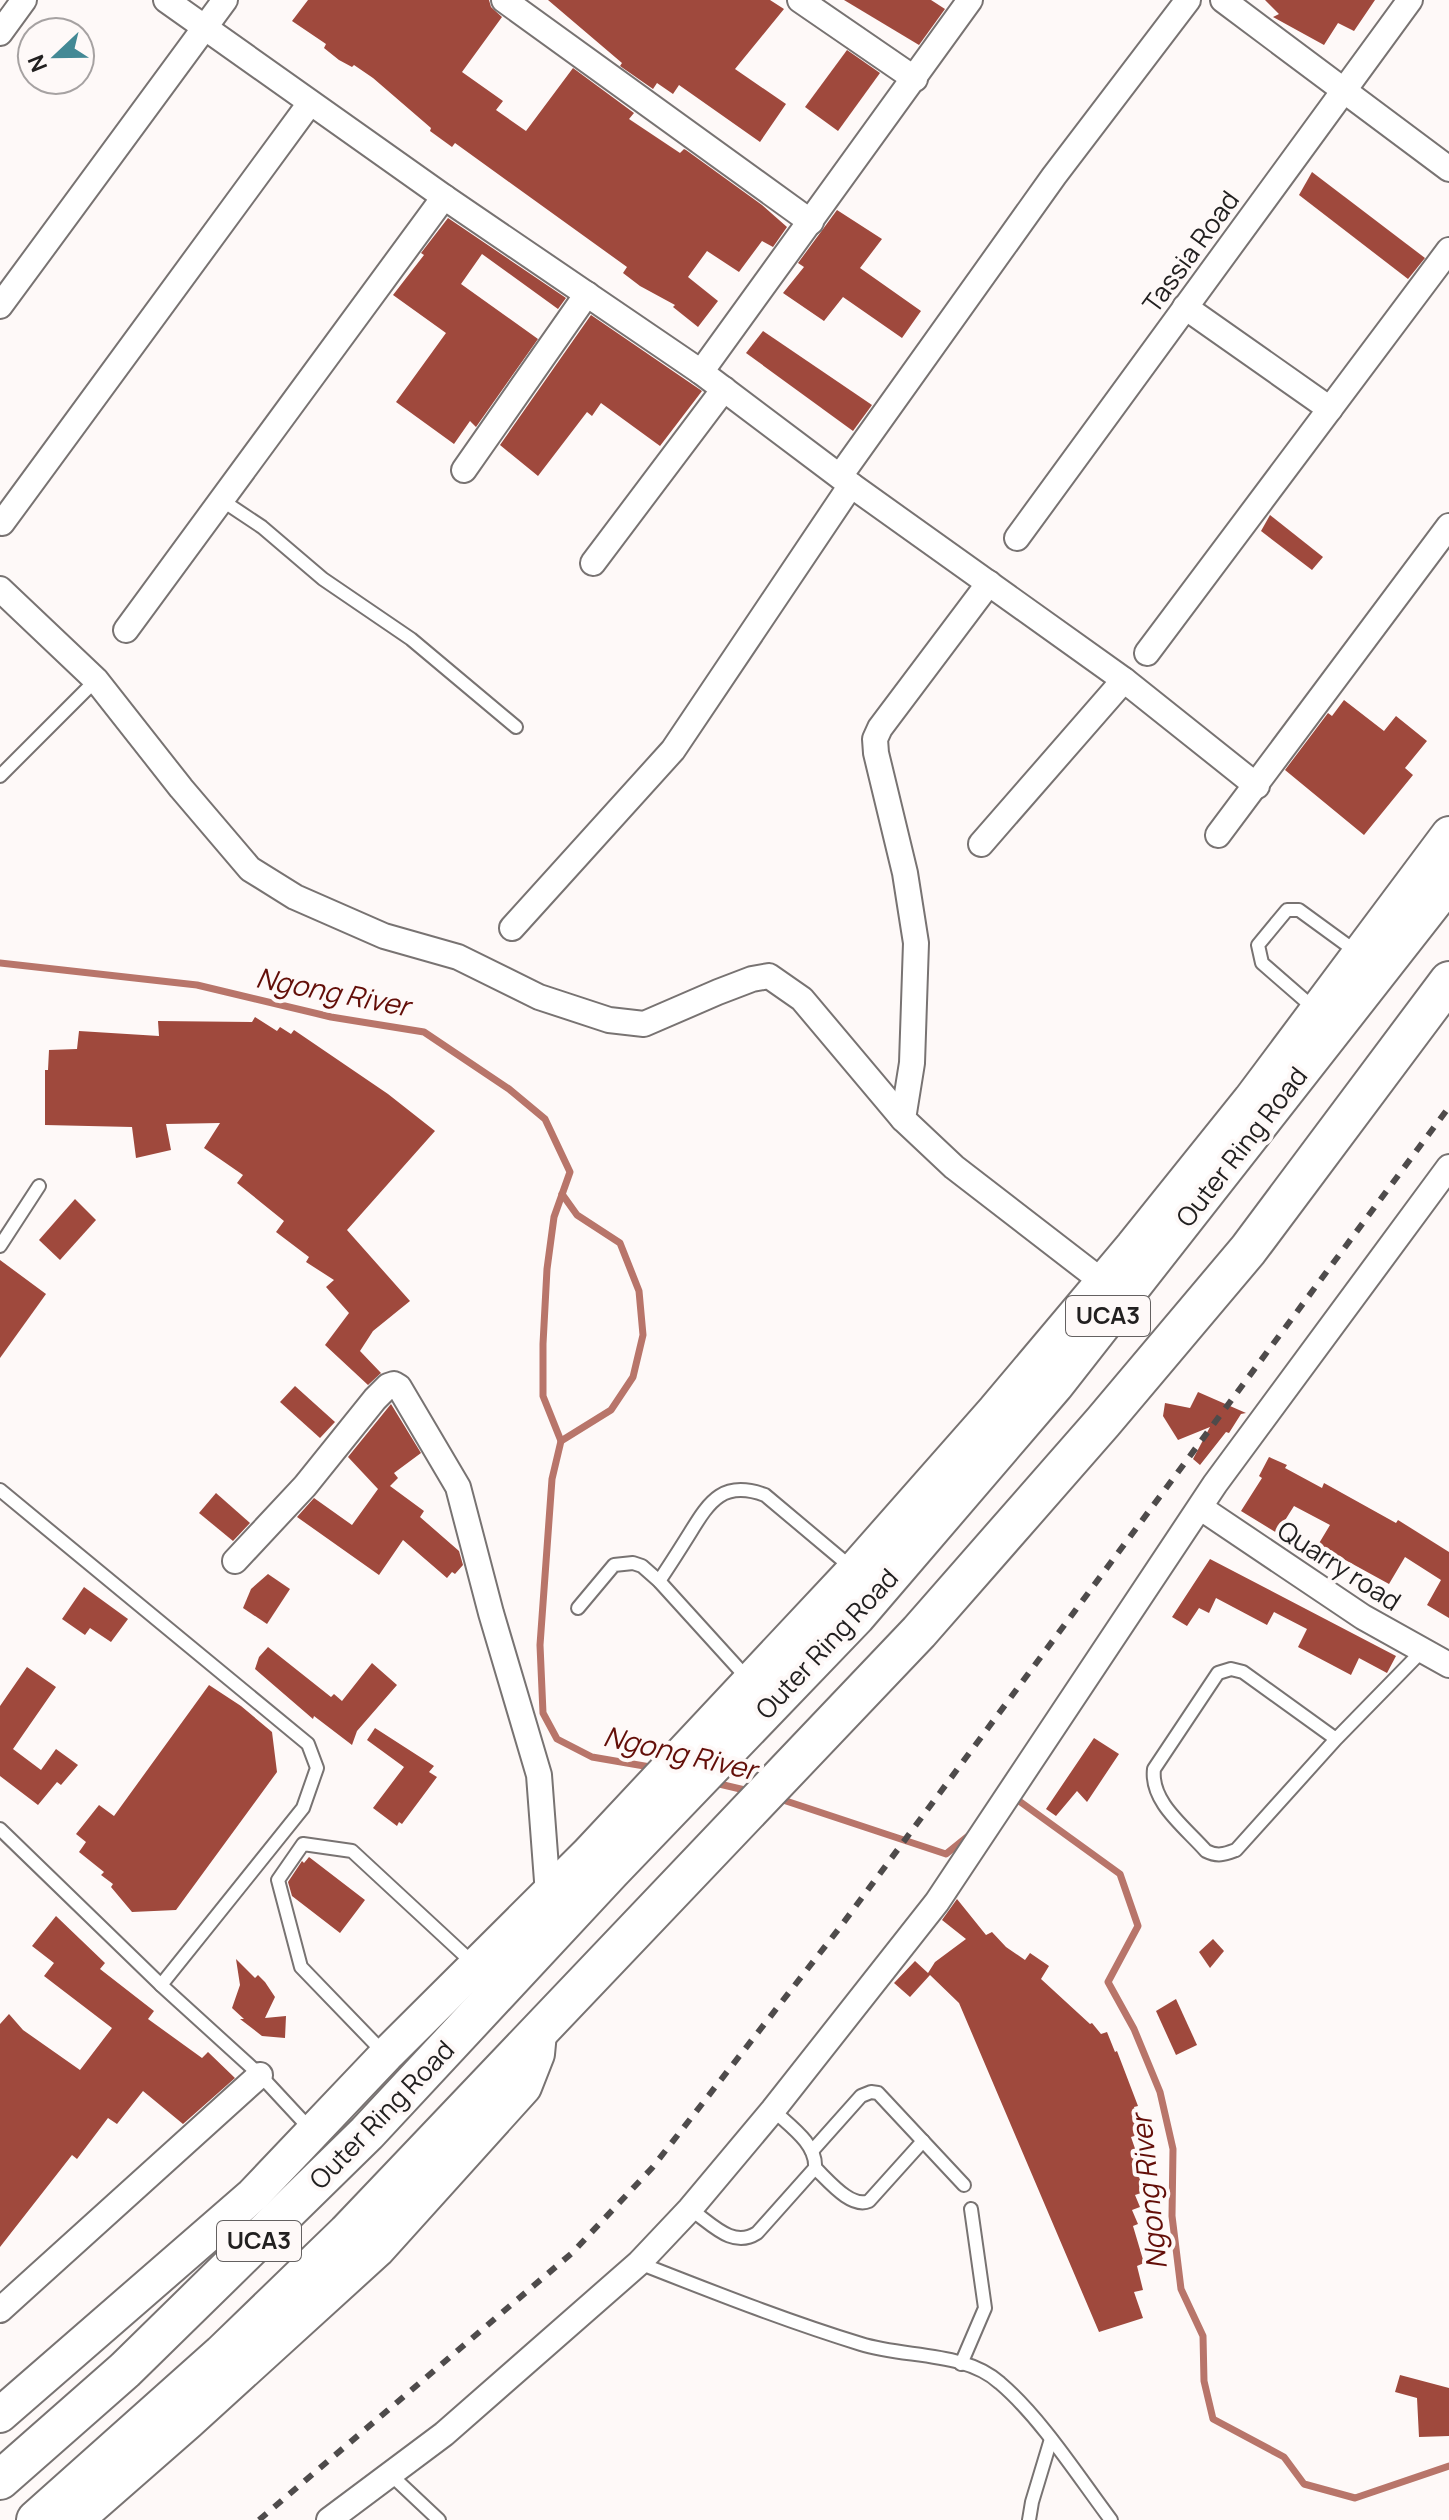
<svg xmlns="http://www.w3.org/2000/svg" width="1449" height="2520" font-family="Manrope,sans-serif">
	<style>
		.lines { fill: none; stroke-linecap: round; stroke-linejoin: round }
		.stream { stroke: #b8756a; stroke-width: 7 }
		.building { fill: #9f493d }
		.service-casing { stroke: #787372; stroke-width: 16 }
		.minor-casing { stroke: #787372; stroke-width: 28 }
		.secondary-casing { stroke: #787372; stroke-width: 38 }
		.primary-casing { stroke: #787372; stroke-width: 42 }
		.service { stroke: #fff; stroke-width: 12 }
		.minor { stroke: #fff; stroke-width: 24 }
		.secondary { stroke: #fff; stroke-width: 34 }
		.primary { stroke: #fff; stroke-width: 38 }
		.rail { stroke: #4e4b4b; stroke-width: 6; stroke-dasharray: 10 10; stroke-linecap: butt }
		.labels { text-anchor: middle; stroke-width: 8; stroke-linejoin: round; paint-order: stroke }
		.shield { fill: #fef9f8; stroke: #646161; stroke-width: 2 }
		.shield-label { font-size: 24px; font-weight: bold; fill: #222020 }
		.street-label { font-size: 26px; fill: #222020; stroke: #fef9f8 }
		.water-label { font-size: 28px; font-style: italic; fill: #630e08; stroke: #fef9f8 }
	</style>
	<rect width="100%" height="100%" fill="#fef9f8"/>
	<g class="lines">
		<!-- stream -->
		<g class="stream">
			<polyline points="0,963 197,985 331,1017 424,1032 509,1089 545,1119 570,1172 554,1217 547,1269 543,1344 543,1396 561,1441 552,1479 540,1645 543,1713 557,1739 592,1757 656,1768"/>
			<polyline points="561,1441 611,1410 633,1377 643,1335 639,1291 620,1243 577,1215 562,1194"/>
			<polyline points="715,1783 749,1791"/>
			<polyline points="777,1798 946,1854 972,1833"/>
			<polyline points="1013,1800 1015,1798 1120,1874 1138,1926 1108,1982 1134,2029 1160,2092 1173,2149 1172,2216 1181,2289 1203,2336 1204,2381 1213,2419 1284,2457 1304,2484 1355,2498 1449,2466"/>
		</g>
	</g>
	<!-- building -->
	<g class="building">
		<polygon points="308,0 489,0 491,7 502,17 462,72 503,101 496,110 526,131 573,68 634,113 629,119 680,153 684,149 686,150 762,205 787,227 773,247 762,241 739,272 707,251 688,277 718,301 698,327 673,307 675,305 640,286 623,273 627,267 455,143 452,147 430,131 431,128 373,78 354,65 352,67 339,60 324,48 326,44 292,21"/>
		<polygon points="548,0 770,0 784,9 735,69 786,104 760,142 679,85 673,94 657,83 653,89 620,66 622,63"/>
		<polygon points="844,0 931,0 945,9 919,45"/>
		<polygon points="1265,0 1375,0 1354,31 1338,23 1324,45 1273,17 1279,14"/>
		<polygon points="847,50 880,73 838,131 805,107"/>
		<polygon points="1312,172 1425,258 1408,279 1299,195"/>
		<polygon points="837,210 882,239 860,268 921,311 902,338 843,297 824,321 783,293 804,267 798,263"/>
		<polygon points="448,218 566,298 558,309 482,254 461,284 538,339 476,427 470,421 454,444 396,402 446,333 393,295 424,255 421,253"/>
		<polygon points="591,315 702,391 660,446 601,403 592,416 587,412 538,476 500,445"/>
		<polygon points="763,331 872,405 853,431 746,353"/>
		<polygon points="1270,515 1323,557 1312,570 1261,531"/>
		<polygon points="1344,700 1384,731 1396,716 1427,741 1405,768 1413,775 1364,835 1285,770 1328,713 1332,716"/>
		<polygon points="255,1017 277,1031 280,1027 291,1034 294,1030 388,1094 435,1131 347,1230 410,1301 373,1331 360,1351 381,1373 368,1385 325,1345 349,1313 326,1287 334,1280 306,1262 309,1257 276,1232 284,1221 237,1183 243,1175 204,1148 220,1123 166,1124 171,1150 136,1158 132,1127 45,1125 45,1070 48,1070 49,1050 77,1049 79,1031 159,1036 158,1021 252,1022"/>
		<polygon points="75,1199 96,1220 60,1260 39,1240"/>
		<polygon points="0,1260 46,1294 0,1358"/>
		<polygon points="295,1386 335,1422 320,1438 280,1402"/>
		<polygon points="1198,1392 1246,1413 1241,1414 1229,1433 1226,1432 1200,1465 1193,1459 1210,1427 1178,1440 1163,1416 1165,1403 1190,1408"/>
		<polygon points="391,1404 421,1453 394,1473 398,1478 390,1486 424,1511 420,1517 459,1551 463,1565 455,1574 452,1572 447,1578 403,1540 379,1575 297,1517 314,1498 352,1525 378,1489 348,1457"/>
		<polygon points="1269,1457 1287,1465 1285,1468 1322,1488 1324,1483 1396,1523 1398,1520 1449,1552 1449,1618 1427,1605 1441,1580 1405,1557 1389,1584 1318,1545 1330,1525 1294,1506 1277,1533 1241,1511 1262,1478 1259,1476"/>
		<polygon points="216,1493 250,1523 233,1541 199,1513"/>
		<polygon points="1210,1559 1396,1656 1387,1673 1359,1658 1351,1675 1298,1647 1307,1629 1274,1612 1267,1625 1216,1598 1209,1613 1199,1608 1187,1626 1172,1617"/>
		<polygon points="268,1574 290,1589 267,1624 243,1608 251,1589"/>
		<polygon points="84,1587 128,1619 111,1642 90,1628 85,1635 62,1619"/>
		<polygon points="268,1647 331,1697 334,1694 342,1701 372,1663 397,1685 357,1731 352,1745 314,1716 313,1719 255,1669 259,1657"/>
		<polygon points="27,1667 56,1687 13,1749 41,1770 56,1749 78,1765 61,1785 57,1782 38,1805 0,1776 0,1706"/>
		<polygon points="209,1685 241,1706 272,1732 277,1772 176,1910 132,1912 111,1887 113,1884 101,1875 104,1872 79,1852 86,1842 76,1834 99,1805 114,1816"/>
		<polygon points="375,1728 434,1766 429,1772 437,1777 402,1824 399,1822 397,1826 373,1808 404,1767 367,1740"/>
		<polygon points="1094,1738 1119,1754 1087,1802 1077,1791 1056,1816 1046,1809"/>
		<polygon points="309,1857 365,1900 340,1933 292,1896 288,1882 302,1861 304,1863"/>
		<polygon points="957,1899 986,1935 992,1932 1006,1947 1025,1960 1030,1953 1049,1966 1041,1979 1090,2024 1092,2023 1101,2034 1107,2032 1115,2052 1117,2051 1138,2106 1134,2107 1141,2134 1131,2137 1140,2163 1135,2165 1144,2192 1135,2195 1140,2207 1132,2210 1138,2224 1133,2226 1144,2263 1137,2266 1143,2290 1134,2292 1143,2318 1099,2332 959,2003 930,1975 910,1997 894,1983 915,1961 928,1973 935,1962 966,1939 942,1920"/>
		<polygon points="56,1916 105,1963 100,1969 154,2011 148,2019 202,2058 208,2052 235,2078 183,2124 143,2091 117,2124 108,2118 77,2159 72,2155 0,2247 0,2024 9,2014 23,2030 80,2070 112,2028 44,1976 54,1963 32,1946"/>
		<polygon points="1213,1939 1224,1951 1210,1968 1199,1952"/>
		<polygon points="236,1959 255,1978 258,1975 265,1982 275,1997 265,2018 286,2016 285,2038 262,2036 240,2019 244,2019 232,2008 240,1985"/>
		<polygon points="1176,1999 1197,2045 1176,2055 1156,2011"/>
		<polygon points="1400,2375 1449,2388 1449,2436 1419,2437 1417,2398 1395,2392"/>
	</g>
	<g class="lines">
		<!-- service casing -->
		<g class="service-casing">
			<g id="service">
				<polyline points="223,501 262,527 323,579 411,639 516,727"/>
				<polyline points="0,776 96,680"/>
				<polyline points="1316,1010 1262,963 1258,945 1287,910 1299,910 1358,953"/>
				<polyline points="0,1246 39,1186"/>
				<polyline points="0,1490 308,1744 317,1768 303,1808 161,1985"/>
				<path d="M659 1581C670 1565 680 1549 690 1533 710 1500 724 1480 765 1495L852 1568"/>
				<polyline points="578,1608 614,1565 633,1563 642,1566 659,1581 748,1679"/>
				<path d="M1336 1739 1243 1672 1231 1669 1218 1673 1154 1769C1150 1802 1185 1827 1206 1851 1218 1857 1225 1854 1236 1850L1336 1739 1422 1651"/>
				<polyline points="0,1829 161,1985 260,2075 312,2131"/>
				<polyline points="384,2053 301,1967 278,1880 303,1844 352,1851 474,1964"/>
				<polyline points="812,2151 861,2096 871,2092 878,2093 964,2185"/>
				<path d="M815 2168C828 2180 851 2209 869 2201L923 2141"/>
				<path d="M690 2209C711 2223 732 2249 757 2233L815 2168C817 2144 790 2126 773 2110"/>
				<path d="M639 2263C713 2292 786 2321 861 2344 905 2358 965 2351 1000 2383 1041 2418 1078 2476 1111 2520"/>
				<polyline points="961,2364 985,2308 971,2209"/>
				<polyline points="390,2474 439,2520"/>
				<polyline points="1029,2520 1032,2502 1051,2439"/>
			</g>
		</g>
		<!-- minor casing -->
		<g class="minor-casing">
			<g id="minor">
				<polyline points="166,0 444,197 701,372 851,485 1124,680 1257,786"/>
				<polyline points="504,0 811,222"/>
				<polyline points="800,0 915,79"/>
				<polyline points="1223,0 1449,169"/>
				<polyline points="0,33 24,0"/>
				<polyline points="0,306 225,0"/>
				<polyline points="1185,307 1330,409"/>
				<polyline points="701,372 970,0"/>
				<polyline points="464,470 587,294"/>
				<polyline points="840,476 1054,176 1188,0"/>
				<polyline points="2,523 310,103"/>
				<polyline points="1017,538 1410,0"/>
				<polyline points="593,563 724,389"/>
				<polyline points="989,583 880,728 875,739 876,753 905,873 916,943 912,1063 903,1119 954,1167 1103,1282"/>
				<polyline points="0,589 96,680 181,788 250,869 295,897 384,936 458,957 539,997 609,1020 644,1024 718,992 752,979 769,976 802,999 903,1119"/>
				<polyline points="126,630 444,197"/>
				<polyline points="1147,653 1449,250"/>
				<polyline points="1218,835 1449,526"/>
				<polyline points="981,844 1124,680"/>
				<polyline points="512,928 673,750 851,485"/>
				<polyline points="1201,1508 1363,1617 1449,1665"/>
				<polyline points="235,1561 305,1486 375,1399 388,1386 394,1384 399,1387 458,1487 491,1613 539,1775 548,1894"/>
				<polyline points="0,2310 260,2075"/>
				<polyline points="329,2520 444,2434 639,2263 690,2209 773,2110 937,1902 1215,1484 1449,1167"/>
			</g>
		</g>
		<!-- secondary casing -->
		<g class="secondary-casing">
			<g id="secondary">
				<polyline points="0,2415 253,2195 386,2055 588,1854 854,1570 995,1410 1133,1246 1251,1099 1449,834"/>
				<polyline points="76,2520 188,2422 377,2250 524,2087 537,2054 539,2033"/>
			</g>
		</g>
		<!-- primary casing -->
		<g class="primary-casing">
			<g id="primary">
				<polyline points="0,2480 125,2370 367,2133 611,1871 856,1616 1054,1385 1449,881"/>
				<polyline points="36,2520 222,2354 347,2233 919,1632 1103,1422 1248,1250 1449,981"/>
			</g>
		</g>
		<!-- service -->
		<use href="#service" class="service"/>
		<!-- minor -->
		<use href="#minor" class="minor"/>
		<!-- secondary -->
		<use href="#secondary" class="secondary"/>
		<!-- primary -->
		<use href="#primary" class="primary"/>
		<!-- rail -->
		<polyline class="rail" points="259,2520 572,2253 652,2168 841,1926 1449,1107"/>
	</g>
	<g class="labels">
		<!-- shield labels -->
		<g class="shield">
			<rect x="1066" y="1296" width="84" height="40" rx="6"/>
			<rect x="217" y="2221" width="84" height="40" rx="6"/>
		</g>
		<g class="shield-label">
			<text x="1108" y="1324">UCA3</text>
			<text x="259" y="2249">UCA3</text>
		</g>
		<!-- street labels -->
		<g class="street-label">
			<text transform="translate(1191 252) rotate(-54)" y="9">Tassia Road</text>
			<text transform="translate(1242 1147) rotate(-52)" y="9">Outer Ring Road</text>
			<text transform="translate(1339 1566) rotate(33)" y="9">Quarry road</text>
			<text transform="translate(827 1644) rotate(-47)" y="9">Outer Ring Road</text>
			<text transform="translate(382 2115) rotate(-46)" y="9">Outer Ring Road</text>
		</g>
		<!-- water labels -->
		<g class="water-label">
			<text transform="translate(333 992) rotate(11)" y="10">Ngong River</text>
			<text transform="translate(680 1753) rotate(13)" y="10">Ngong River</text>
			<text transform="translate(1149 2192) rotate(-96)" y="10">Ngong River</text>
		</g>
	</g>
	<!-- north arrow -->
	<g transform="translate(56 56) rotate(248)"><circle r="38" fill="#fef9f8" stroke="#a6a2a2" stroke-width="2"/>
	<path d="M0-6L14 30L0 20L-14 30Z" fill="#438995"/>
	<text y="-12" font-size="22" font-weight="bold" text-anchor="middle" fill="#222020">N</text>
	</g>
</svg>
